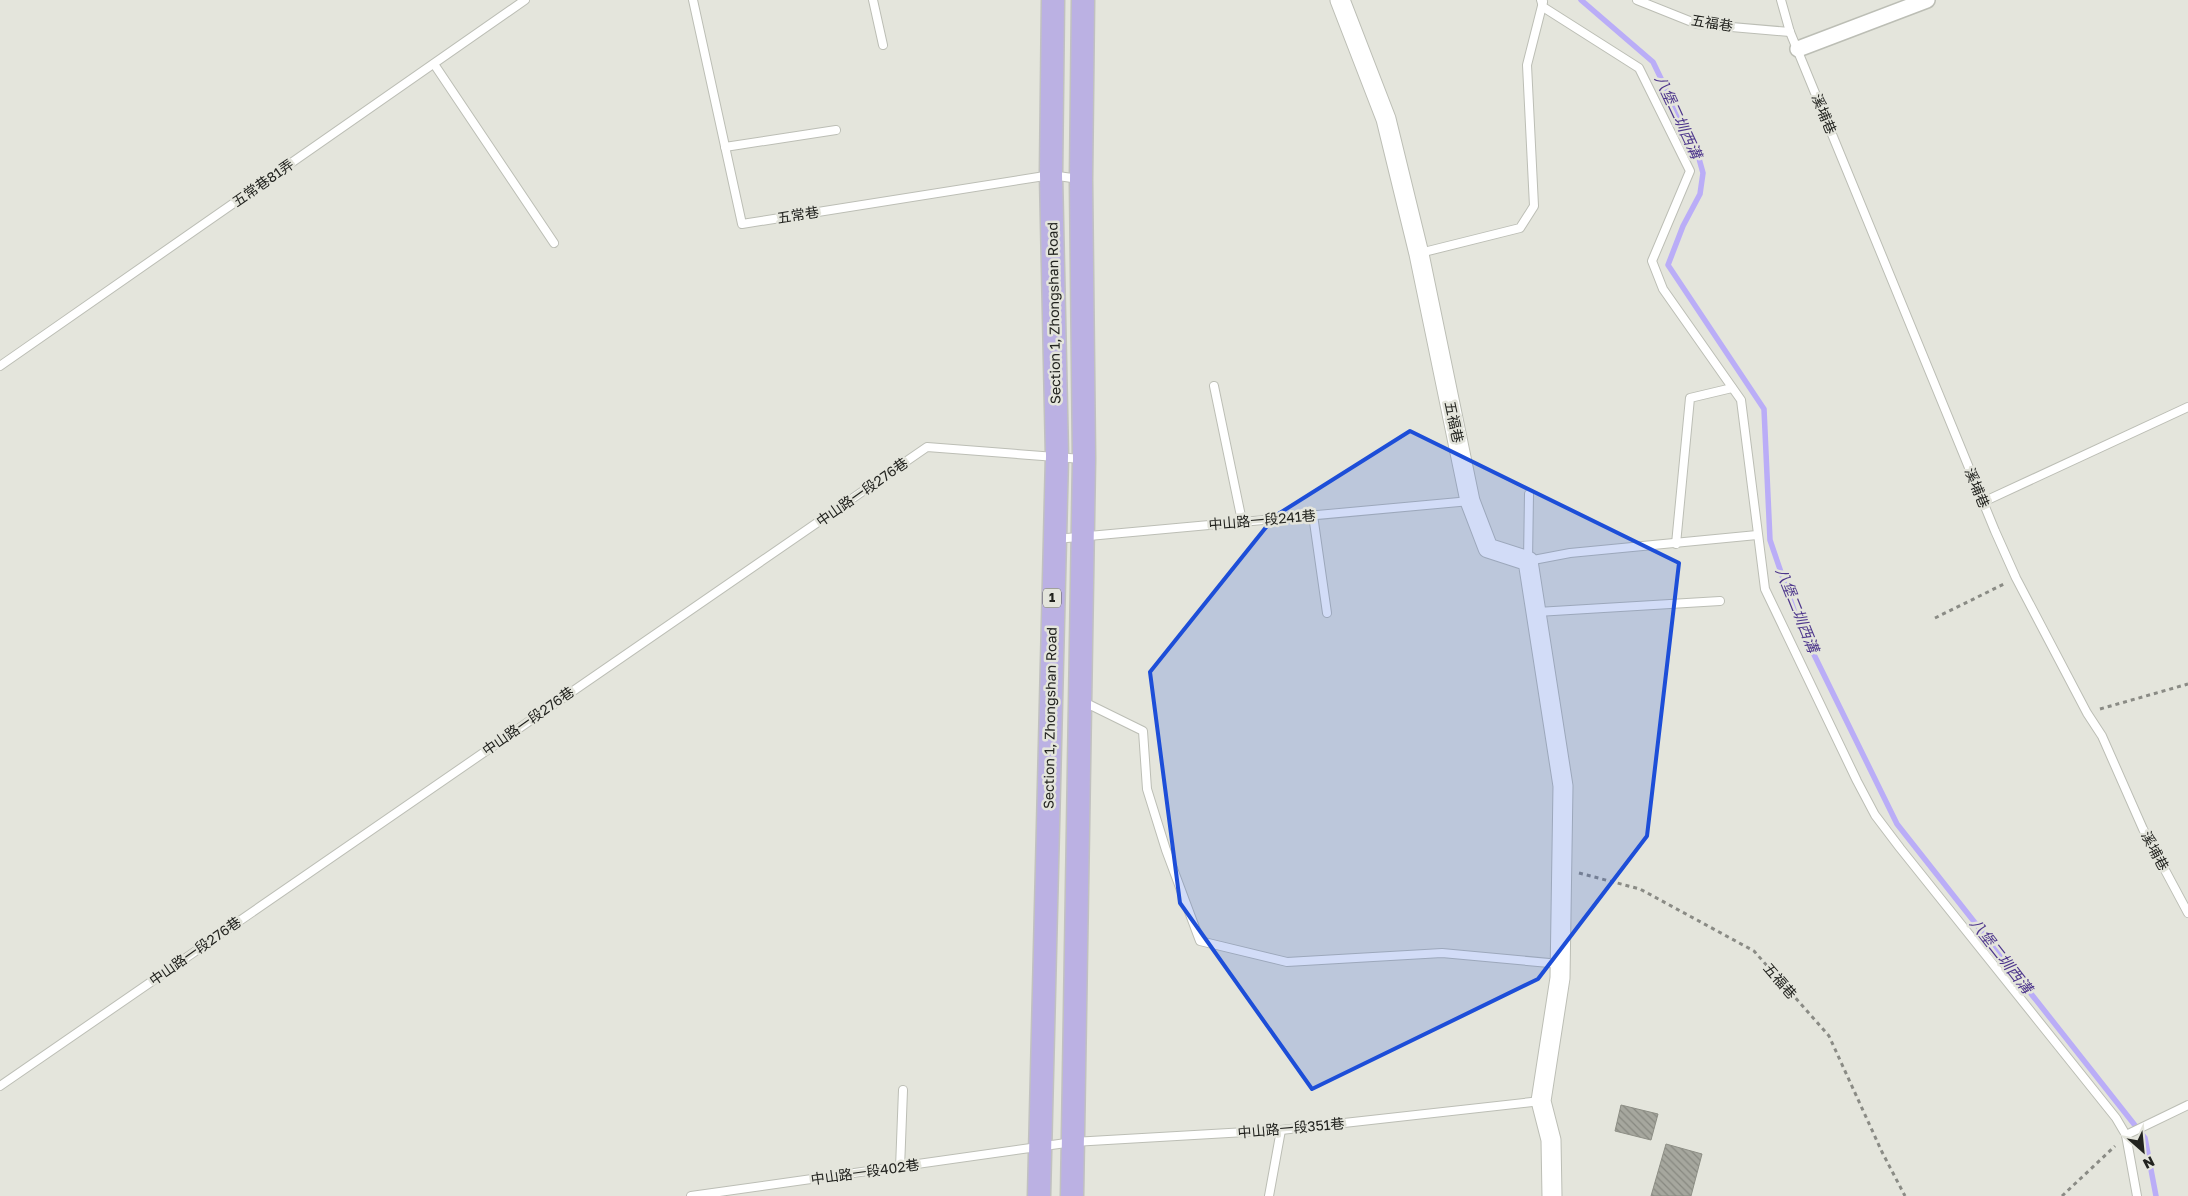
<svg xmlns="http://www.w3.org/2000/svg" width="2188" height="1196" font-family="'Golos Text','Noto Sans TC',sans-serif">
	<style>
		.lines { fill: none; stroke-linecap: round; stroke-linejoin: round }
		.stream { stroke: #baadf7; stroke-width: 5.5 }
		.building { fill: url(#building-back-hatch); stroke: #8d8e85 }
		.service-casing { stroke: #bcbeb5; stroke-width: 10 }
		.minor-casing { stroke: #bcbeb5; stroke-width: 18 }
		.tertiary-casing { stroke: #bcbeb5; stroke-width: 21 }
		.primary-casing { stroke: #c1c1c0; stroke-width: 25 }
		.path { stroke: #8a8b85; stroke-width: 3; stroke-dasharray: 4 4; stroke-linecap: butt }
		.service { stroke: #fff; stroke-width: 8 }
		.minor { stroke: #fff; stroke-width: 15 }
		.tertiary { stroke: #fff; stroke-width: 19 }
		.primary { stroke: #bbb1e3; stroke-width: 22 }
		.marked { fill: #1d4ed8; fill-opacity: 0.2; stroke: #1d4ed8; stroke-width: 4; stroke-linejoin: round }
		.labels { text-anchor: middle; stroke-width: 5; stroke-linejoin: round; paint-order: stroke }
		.shield { fill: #e4e5dc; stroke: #5c5d58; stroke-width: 1 }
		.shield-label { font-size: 12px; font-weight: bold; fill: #22231f }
		.street-label { font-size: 14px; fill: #22231f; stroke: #e4e5dc }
		.water-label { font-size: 15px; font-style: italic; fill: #4e378c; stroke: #e4e5dc }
	</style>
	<defs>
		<pattern id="building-back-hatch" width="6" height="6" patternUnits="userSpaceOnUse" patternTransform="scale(1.25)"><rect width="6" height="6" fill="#a6a79e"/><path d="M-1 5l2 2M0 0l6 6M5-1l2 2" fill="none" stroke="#878880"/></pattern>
	</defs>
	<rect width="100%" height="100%" fill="#e4e5dc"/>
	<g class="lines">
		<!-- stream -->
		<polyline class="stream" points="1581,0 1653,62 1698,155 1703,173 1700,194 1683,226 1668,265 1764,409 1770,540 1798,622 1897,824 2145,1138 2156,1196"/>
	</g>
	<!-- building -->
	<g class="building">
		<polygon points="1621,1105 1658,1114 1651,1140 1615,1131"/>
		<polygon points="1666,1144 1702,1154 1691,1196 1651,1196"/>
	</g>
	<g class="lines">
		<!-- service casing -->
		<g class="service-casing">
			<g id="service">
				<polyline points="693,0 742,224 1051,175 1079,179"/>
				<polyline points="873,0 883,45"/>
				<polyline points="1541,0 1543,7 1639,68 1690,171 1652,261 1663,289 1741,400 1765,589 1857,781 1875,815 1900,848 2116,1118 2126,1135 2137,1196"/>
				<polyline points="1637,0 1697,24 1790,32"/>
				<polyline points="1781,0 1790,32 1995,531 2016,578 2087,713 2102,736 2143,829 2188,913"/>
				<polyline points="434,64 554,243"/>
				<polyline points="725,147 836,130"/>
				<polyline points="1420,253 1520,228 1534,206 1527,65 1543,2"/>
				<polyline points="0,366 525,0"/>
				<polyline points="1214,386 1242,521"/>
				<polyline points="1529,494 1528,561 1570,553 1757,535"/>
				<polyline points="1983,502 2188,407"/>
				<polyline points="1313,515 1327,613"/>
				<polyline points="1056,539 1470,501"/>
				<polyline points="1676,544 1690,398 1732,388"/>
				<polyline points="1537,612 1720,601"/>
				<polyline points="1082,701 1143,731 1147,789 1166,850 1200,941 1287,962 1442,953 1560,964"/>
				<polyline points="0,1086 927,447 1082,459"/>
				<polyline points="2126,1135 2188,1105"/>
				<polyline points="900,1168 903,1090"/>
				<polyline points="691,1196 1073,1142 1281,1130 1541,1101"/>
				<polyline points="1269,1196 1281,1130"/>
			</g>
		</g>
		<!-- minor casing -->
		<g class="minor-casing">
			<polyline id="minor" points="1798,49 1927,0"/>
		</g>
		<!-- tertiary casing -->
		<g class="tertiary-casing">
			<polyline id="tertiary" points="1340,0 1386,119 1419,254 1470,501 1488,548 1528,561 1563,786 1560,978 1541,1101 1551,1140 1552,1196"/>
		</g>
		<!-- primary casing -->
		<g class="primary-casing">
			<g id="primary">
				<polyline points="1039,1196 1057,456 1051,175 1053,0"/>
				<polyline points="1072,1196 1084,459 1081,180 1083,0"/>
			</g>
		</g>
		<!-- path -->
		<g class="path">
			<polyline points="1935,618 2006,583"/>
			<polyline points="2100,709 2188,684"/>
			<polyline points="1579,873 1640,889 1754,951 1829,1036 1882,1152 1905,1196"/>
			<polyline points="2062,1196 2115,1146"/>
		</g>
		<!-- service -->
		<use href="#service" class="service"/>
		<!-- minor -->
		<use href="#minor" class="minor"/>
		<!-- tertiary -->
		<use href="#tertiary" class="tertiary"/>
		<!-- primary -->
		<use href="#primary" class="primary"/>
	</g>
	<!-- marked area -->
	<path class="marked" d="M1410 431 1679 563 1647 836 1538 979 1312 1089 1180 903 1150 672 1275 516Z"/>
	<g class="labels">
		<!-- shield labels -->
		<rect class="shield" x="1043" y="588.5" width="18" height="19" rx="4"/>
		<g class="shield-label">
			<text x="1052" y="602">1</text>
		</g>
		<!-- street labels -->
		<g class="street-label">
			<text transform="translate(1712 23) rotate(9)" y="5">五福巷</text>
			<text transform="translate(1824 114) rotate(68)" y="5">溪埔巷</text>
			<text transform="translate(263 183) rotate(-35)" y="5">五常巷81弄</text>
			<text transform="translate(798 215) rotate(-9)" y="5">五常巷</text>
			<text transform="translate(1054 313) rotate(-91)" y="5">Section 1, Zhongshan Road</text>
			<text transform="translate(1454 422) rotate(78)" y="5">五福巷</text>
			<text transform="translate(1977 488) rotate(68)" y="5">溪埔巷</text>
			<text transform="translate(862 492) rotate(-35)" y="5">中山路一段276巷</text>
			<text transform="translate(1262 520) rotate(-5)" y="5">中山路一段241巷</text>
			<text transform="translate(1050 718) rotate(-89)" y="5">Section 1, Zhongshan Road</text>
			<text transform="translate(528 721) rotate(-35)" y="5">中山路一段276巷</text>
			<text transform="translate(2155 851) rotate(62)" y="5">溪埔巷</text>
			<text transform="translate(195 951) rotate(-35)" y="5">中山路一段276巷</text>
			<text transform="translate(1780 981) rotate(49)" y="5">五福巷</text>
			<text transform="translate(1291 1128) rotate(-5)" y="5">中山路一段351巷</text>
			<text transform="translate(865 1172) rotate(-8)" y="5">中山路一段402巷</text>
		</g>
		<!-- water labels -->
		<g class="water-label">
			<text transform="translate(1678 117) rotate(65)" y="5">八堡二圳西溝</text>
			<text transform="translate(1797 610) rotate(68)" y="5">八堡二圳西溝</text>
			<text transform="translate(2001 956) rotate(52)" y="5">八堡二圳西溝</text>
		</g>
	</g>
	<!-- north arrow -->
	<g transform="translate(2143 1151) rotate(153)" stroke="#e4e5dc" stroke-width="4" paint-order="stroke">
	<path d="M0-4L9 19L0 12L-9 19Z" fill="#22231f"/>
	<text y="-8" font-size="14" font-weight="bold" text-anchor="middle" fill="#22231f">N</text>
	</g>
</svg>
